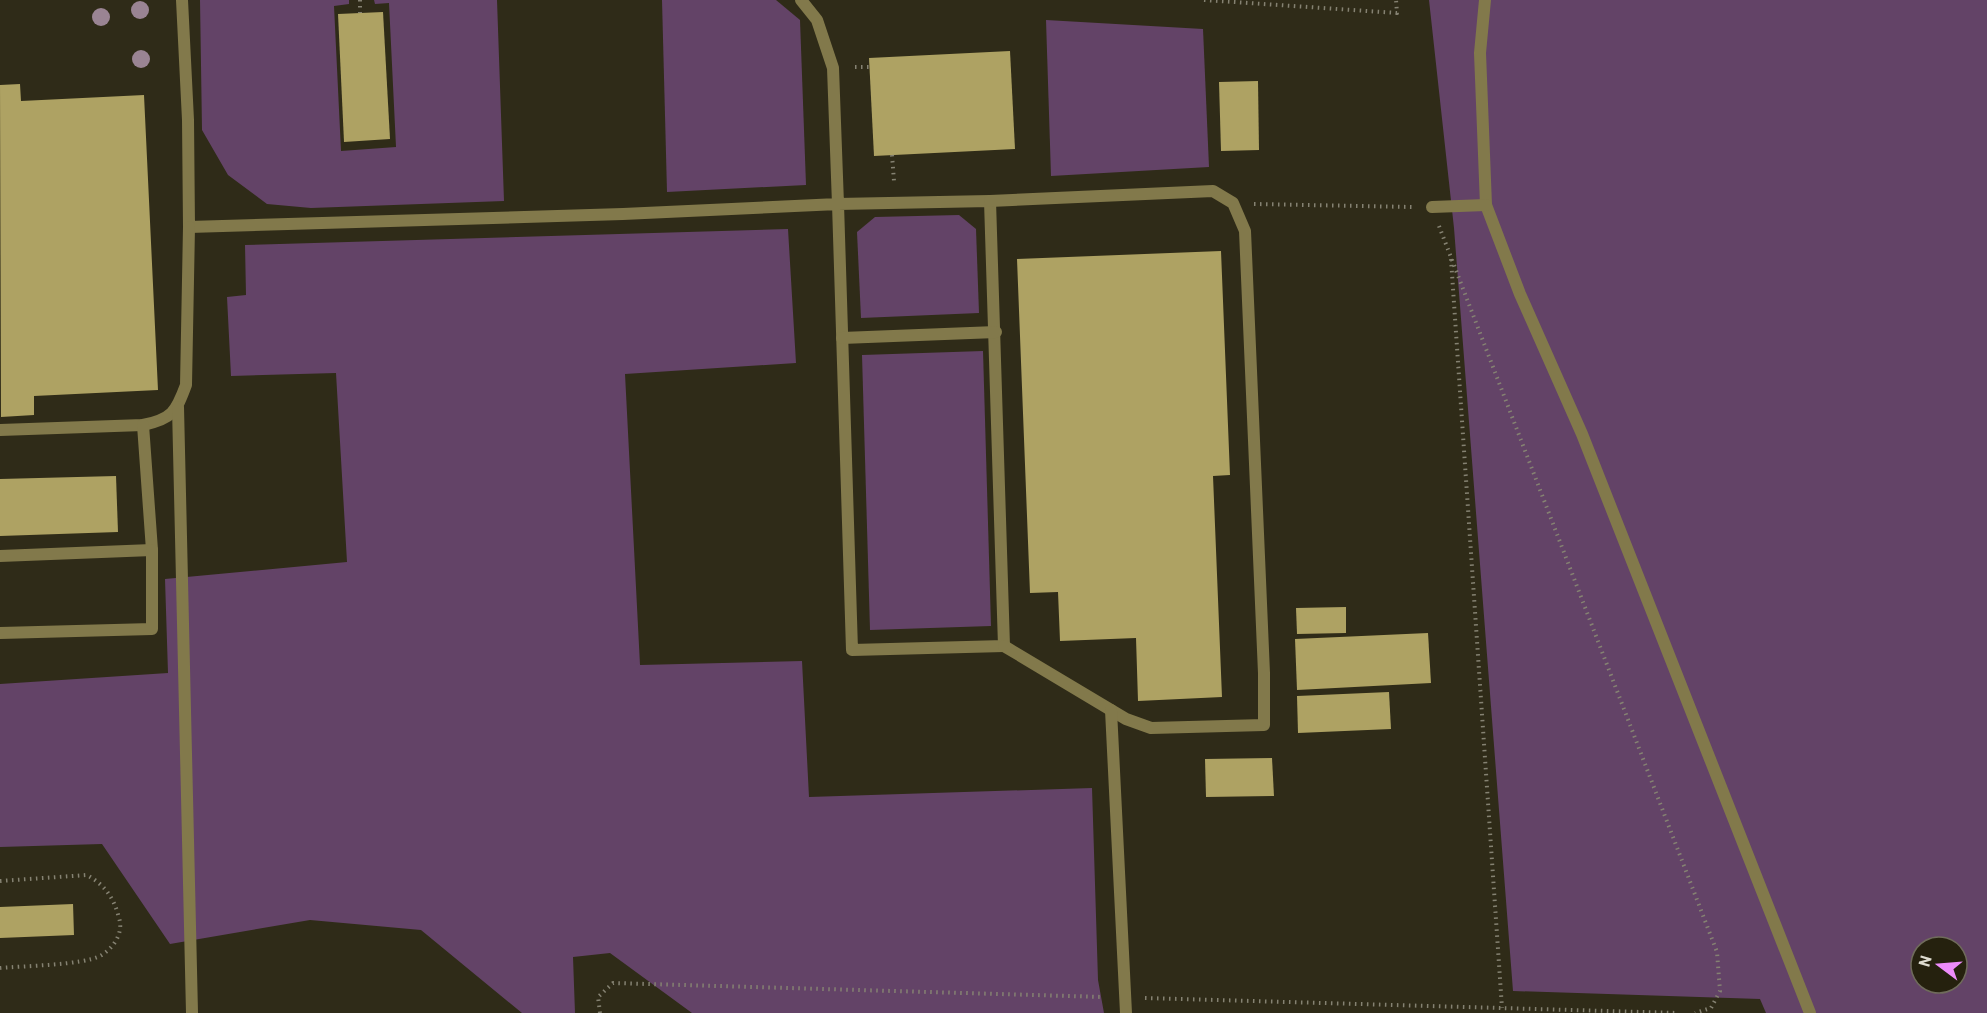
<svg xmlns="http://www.w3.org/2000/svg" width="1987" height="1013" font-family="Barlow,sans-serif">
	<style>
		.green { fill: #634367; fill-rule: evenodd }
		.building { fill: #aea263 }
		.lines { fill: none; stroke-linecap: round; stroke-linejoin: round }
		.path { stroke: #858272; stroke-width: 4; stroke-dasharray: 1.5 4.5; stroke-linecap: butt }
		.service { stroke: #82794b; stroke-width: 12 }
		.minor { stroke: #82794b; stroke-width: 12 }
		.tree { fill: #9a8493 }
	</style>
	<rect width="100%" height="100%" fill="#2f2b18"/>
	<!-- green -->
	<g class="green">
		<polygon points="200,0 349,0 349,4 334,6 341,151 396,147 389,3 375,4 374,0 497,0 504,201 311,208 267,204 228,175 202,130"/>
		<polygon points="662,0 776,0 800,20 806,185 667,192"/>
		<path d="M1429 0H1987V1013H1766L1760 999 1513 991 1454 228ZM1921 947H1957V983H1921Z"/>
		<polygon points="1046,20 1203,29 1209,167 1051,176"/>
		<polygon points="959,215 976,229 979,313 861,318 857,232 875,217"/>
		<polygon points="788,229 796,363 625,374 640,665 802,661 809,797 1092,788 1098,980 1104,1013 692,1013 610,953 573,957 575,1013 522,1013 421,930 310,920 170,944 102,844 0,847 0,684 168,673 165,579 347,562 336,373 231,376 227,297 246,295 245,245"/>
		<polygon points="983,351 991,626 870,630 862,355"/>
	</g>
	<!-- building -->
	<g class="building">
		<polygon points="383,12 390,139 344,142 338,14"/>
		<polygon points="1010,51 1015,149 874,156 869,58"/>
		<polygon points="1258,81 1259,150 1221,151 1219,82"/>
		<polygon points="20,84 21,101 144,95 158,390 34,396 34,415 1,417 0,85"/>
		<polygon points="1221,251 1230,475 1213,476 1222,697 1138,701 1136,638 1060,641 1058,592 1030,593 1017,259"/>
		<polygon points="116,476 118,532 0,536 0,479"/>
		<polygon points="1346,607 1346,633 1297,634 1296,608"/>
		<polygon points="1428,633 1431,683 1297,690 1295,639"/>
		<polygon points="1389,692 1391,729 1298,733 1297,696"/>
		<polygon points="1272,758 1274,796 1206,797 1205,759"/>
		<polygon points="73,904 74,935 0,938 0,907"/>
	</g>
	<g class="lines">
		<!-- path -->
		<g class="path">
			<polyline points="360,0 360,13"/>
			<polyline points="1204,0 1397,13 1396,0"/>
			<polyline points="855,67 869,67"/>
			<polyline points="892,155 894,181"/>
			<polyline points="1254,204 1412,207"/>
			<polyline points="1439,226 1717,952 1720,991 1711,1008 1695,1013"/>
			<polyline points="1451,259 1502,1008"/>
			<path d="M0 881 87 875C105 885 114 898 119 918 124 933 113 949 100 956 83 965 22 966 0 968"/>
			<polyline points="1145,998 1678,1013"/>
			<polyline points="600,1013 598,997 613,983 1104,997"/>
		</g>
		<!-- service -->
		<g class="service">
			<polyline points="182,0 188,120 189,227 623,214 838,204 990,201 1004,646 852,650 838,204 833,68 817,20 801,0"/>
			<polyline points="1485,0 1480,53 1486,205 1520,294 1582,434 1810,1013"/>
			<polyline points="990,201 1213,191 1233,203 1245,231 1264,673 1264,725 1151,728 1126,719 1004,646"/>
			<polyline points="1432,207 1486,205"/>
			<polyline points="842,338 996,332"/>
			<path d="M0 430 143 425C172 419 176 412 186 385L189 227"/>
			<polyline points="0,556 152,550 143,425"/>
			<polyline points="0,633 152,629 152,550"/>
			<polyline points="1111,710 1126,1013"/>
		</g>
		<!-- minor -->
		<polyline class="minor" points="178,407 192,1013"/>
	</g>
	<!-- trees -->
	<g class="tree">
		<circle cx="140" cy="10" r="9"/>
		<circle cx="101" cy="17" r="9"/>
		<circle cx="141" cy="59" r="9"/>
	</g>
	<!-- north arrow -->
	<g transform="translate(1939 965) rotate(286)"><circle r="28" fill="#25210e" stroke="#6f6b5b" stroke-width="1.5"/>
	<path d="M0-4.5L10 22L0 15L-10 22Z" fill="#ed8cfa"/>
	<text y="-9" font-size="16" font-weight="bold" text-anchor="middle" fill="#dddbcf">N</text>
	</g>
</svg>
